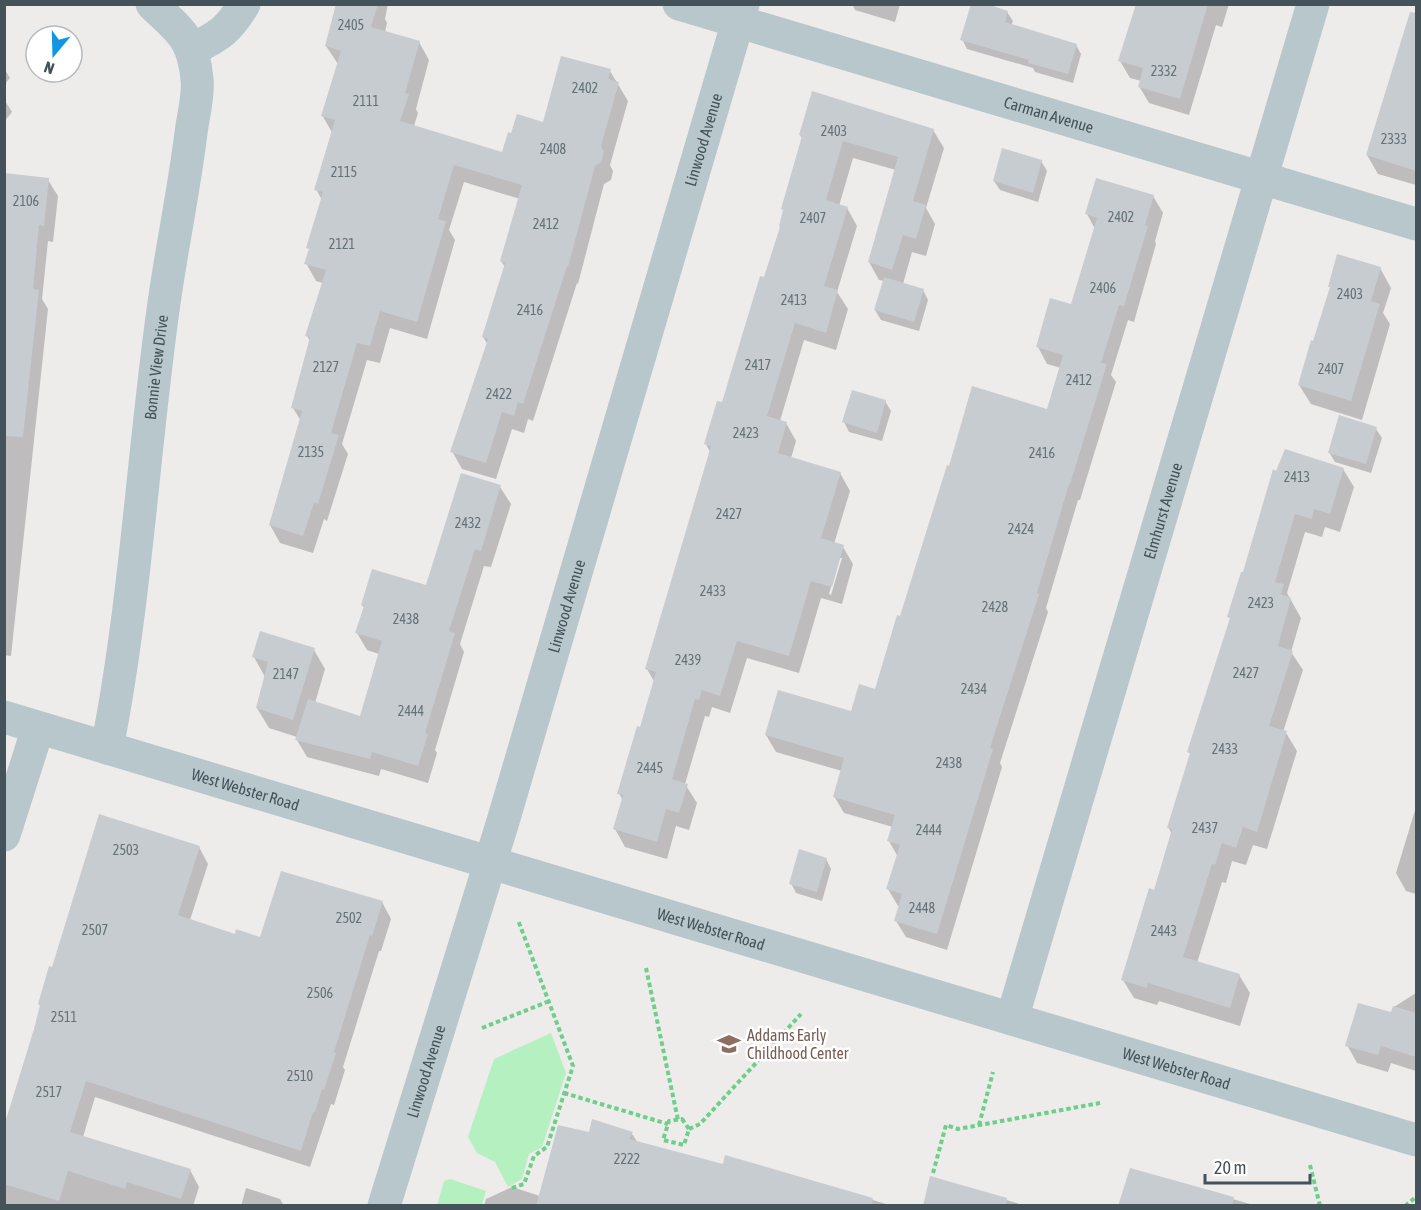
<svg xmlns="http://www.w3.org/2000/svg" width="1421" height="1210" font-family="'Asap Condensed',sans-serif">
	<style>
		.green { fill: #b5f0c0 }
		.shadow { fill: #0003; fill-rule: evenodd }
		.building { fill: #c7ccd1 }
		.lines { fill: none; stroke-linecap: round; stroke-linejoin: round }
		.path { stroke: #6ccf8a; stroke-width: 4; stroke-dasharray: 4.5 3; stroke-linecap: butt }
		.minor { stroke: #b8c7cc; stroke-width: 33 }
		.tertiary { stroke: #b8c7cc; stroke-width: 33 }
		.labels { text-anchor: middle; stroke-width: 5; stroke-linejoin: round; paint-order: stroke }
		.number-label { font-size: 14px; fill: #647177 }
		.street-label { font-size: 16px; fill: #435359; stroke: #fff }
		.education-label { font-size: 16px; fill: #785e54; stroke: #fff; text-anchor: start }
	</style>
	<rect width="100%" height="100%" fill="#eeebeb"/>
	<!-- green -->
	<g class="green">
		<polygon points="551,1033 566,1073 542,1147 529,1154 522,1179 508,1187 495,1162 477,1153 468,1137 494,1059"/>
		<polygon points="450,1179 486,1191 482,1205 437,1205 444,1181"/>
	</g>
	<!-- shadow -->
	<g class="shadow">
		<polygon points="338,4 388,4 385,19 387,23 385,32 419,42 429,60 416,109 418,113 414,126 503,154 512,135 544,124 610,71 628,101 610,165 613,171 611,180 604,184 578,284 577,283 533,421 528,419 524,433 512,429 496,479 462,469 452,451 488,345 483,337 505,267 501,261 520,199 464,182 449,230 455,240 427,339 390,328 380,363 367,360 342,444 348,454 327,521 324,519 313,553 280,543 270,525 301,421 293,408 310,341 307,336 323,283 316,281 306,263 310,251 308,248 322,200 316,189 333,134 322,115 338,64 326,46"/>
		<polygon points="852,4 900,4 895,22 855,10"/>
		<polygon points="1137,4 1229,4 1222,27 1216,25 1189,115 1149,103 1139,86 1141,81 1130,78 1120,61"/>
		<polygon points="1416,10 1416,185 1378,174 1367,155"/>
		<polygon points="1007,12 1013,21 1011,26 1076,45 1081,54 1073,83 1035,72 1033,68 967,49 962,39"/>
		<polygon points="4,68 10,78 4,85"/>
		<polygon points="4,99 12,112 4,122"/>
		<path d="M933 130 944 148 926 208 935 224 926 256 912 252 903 284 923 290 928 300 919 331 881 320 875 310 884 281 879 280 869 262 896 170 853 158 839 206 847 208 857 226 837 292 848 309 836 350 804 340 780 421 786 423 796 441 791 458 840 473 850 491 834 544 843 547 853 564 842 604 821 598 799 673 747 658 730 713 712 707 709 717 705 716 685 784 697 803 689 830 676 826 667 859 625 847 615 829 623 801 619 793 655 683 647 669 710 452 706 444 723 404 781 228 803 140 800 135ZM839 558H842L831 595 829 594Z"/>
		<polygon points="1041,161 1047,171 1038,202 1000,190 994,181"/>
		<polygon points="4,174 48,180 58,196 53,242 48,241 42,299 48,309 11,656 4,655"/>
		<polygon points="1153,196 1163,213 1155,241 1156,244 1134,322 1128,320 1111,375 1116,382 1080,500 1078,500 1046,608 1048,612 1000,763 1002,767 947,950 906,937 896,921 900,907 898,906 888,889 898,857 889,841 893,827 844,813 834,796 842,771 776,752 766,735 852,713 876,691 901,618 1048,411 1061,368 1047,364 1038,347 1072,306 1095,229 1087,214"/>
		<polygon points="1380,268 1391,288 1383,313 1390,324 1362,420 1311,404 1299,385 1331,289 1329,286"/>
		<polygon points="885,401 891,411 882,441 849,432 844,422"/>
		<polygon points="1376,429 1382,438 1371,473 1335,462 1329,452"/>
		<polygon points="1343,469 1354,487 1340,532 1325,527 1322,537 1305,532 1287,593 1301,618 1291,652 1303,670 1283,732 1286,733 1297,751 1267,849 1253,845 1246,865 1232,861 1226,883 1222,882 1197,963 1239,975 1250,993 1240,1026 1159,1001 1157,1005 1134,998 1123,980 1155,892 1172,835 1169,828 1191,755 1189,752 1231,620 1229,617 1244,574 1274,471"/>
		<polygon points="500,487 511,504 491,567 484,566 460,644 464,652 435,750 437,753 428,783 381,769 379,776 307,757 297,740 297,737 269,728 257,708 265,677 254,657 314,650 325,669 315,703 361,718 379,654 367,650 357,633 365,609 362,605 427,587"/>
		<polygon points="1416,801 1416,894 1406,891 1396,873 1416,807"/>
		<polygon points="199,847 208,864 190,920 236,936 261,938 382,902 391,919 381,951 379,951 343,1067 345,1070 334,1105 331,1104 310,1167 95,1097 83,1137 190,1170 199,1187 193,1206 4,1206 4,1131 41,1007 39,1004 53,969"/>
		<polygon points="826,859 831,869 822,901 796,893 791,883"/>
		<polygon points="1416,993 1416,1071 1391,1063 1388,1072 1357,1063 1347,1045 1392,1014 1394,1007"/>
		<polygon points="593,1121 632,1134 638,1143 724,1166 726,1157 893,1206 484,1206 486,1199 512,1187 540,1196 590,1133"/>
		<polygon points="1131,1170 1257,1206 1120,1206"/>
		<polygon points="932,1177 1026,1206 924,1206"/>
		<polygon points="246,1188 280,1199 284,1206 241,1206"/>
	</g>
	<!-- building -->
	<g class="building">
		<polygon points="336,4 378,4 371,27 420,41 405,93 409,94 400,121 502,152 508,132 511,133 517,114 543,122 561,56 611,69 608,79 619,82 601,146 604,152 601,162 595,166 568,267 567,266 523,404 518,402 514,416 502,412 486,463 450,452 488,339 482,337 505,263 500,261 522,185 454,165 438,219 446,221 417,322 380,311 370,346 357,343 331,433 339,435 318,504 314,503 303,536 269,525 302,411 291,408 310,337 305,336 326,270 304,264 309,249 306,248 323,192 314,190 335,120 321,116 341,51 325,46"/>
		<polygon points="971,4 987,4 1008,11 1005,22 1077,44 1068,74 1028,63 1029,60 960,40"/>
		<polygon points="1136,4 1208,4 1180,99 1138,87 1143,68 1118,61"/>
		<polygon points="1410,12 1416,13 1416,171 1366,155"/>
		<polygon points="812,91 934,129 913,201 926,205 916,239 903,235 892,270 868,262 898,157 843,141 826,200 848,207 824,286 838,290 826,333 795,323 767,416 787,422 778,453 841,472 821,538 844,545 832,587 811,581 789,656 737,641 720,696 702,690 699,700 695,699 672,779 688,784 679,813 666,809 657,842 613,829 623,795 617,794 637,726 640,727 656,672 645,669 711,446 704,444 717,401 722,402 760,276 764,277 780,227 779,226 783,210 781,209 802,136 799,135"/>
		<polygon points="1002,148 1042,160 1033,193 993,181"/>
		<polygon points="4,173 49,178 44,226 39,225 33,289 39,290 23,437 4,436"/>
		<polygon points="1096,178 1154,195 1145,225 1148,226 1124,306 1119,305 1101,363 1107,364 1070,484 1069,484 1037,593 1039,594 990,748 993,749 937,934 894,921 902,894 886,889 900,845 887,841 895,815 833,797 844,758 765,735 778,690 851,711 859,684 875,689 897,615 900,616 947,465 949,466 972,386 1047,409 1063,355 1036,347 1050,298 1071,304 1097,218 1085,214"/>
		<polygon points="1337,254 1381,267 1371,301 1380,304 1351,401 1298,385 1311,340 1313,341 1330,287 1328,287"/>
		<polygon points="884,277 924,289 914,322 874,310"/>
		<polygon points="852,390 886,400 877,433 842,422"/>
		<polygon points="1339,415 1377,427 1366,464 1328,453"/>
		<polygon points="1285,449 1344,468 1330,514 1314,509 1312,519 1295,514 1275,582 1284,584 1281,594 1291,598 1278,646 1293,651 1269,726 1287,731 1257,832 1243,827 1236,848 1222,843 1215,865 1212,864 1183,957 1240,974 1230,1008 1148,983 1147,988 1121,980 1149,888 1154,890 1172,829 1167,828 1190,753 1187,752 1230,618 1227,617 1241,572 1243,572 1273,469 1276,471"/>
		<polygon points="461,473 501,485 481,551 475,549 449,631 455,633 425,733 428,734 418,766 372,752 370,759 295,740 308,699 360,716 382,641 355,633 364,606 361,605 372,569 426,585"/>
		<polygon points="260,631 315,648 293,720 256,708 268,662 252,657"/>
		<polygon points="99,814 200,846 178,915 235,934 236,929 260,937 281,871 383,901 372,936 370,935 334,1052 336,1053 324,1090 322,1089 315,1112 313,1112 301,1151 86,1081 70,1132 191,1169 181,1199 127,1182 125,1189 68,1171 59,1201 4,1184 4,1126 34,1029 40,1005 38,1004 49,966 52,967"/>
		<polygon points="799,849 827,858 817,892 789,884"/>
		<polygon points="1358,1003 1391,1012 1393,1006 1416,1013 1416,1057 1381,1046 1378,1055 1345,1046"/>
		<polygon points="592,1119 633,1132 629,1139 723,1164 725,1155 873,1198 872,1206 536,1206 558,1125 589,1132"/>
		<polygon points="1130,1168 1234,1197 1232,1206 1118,1206"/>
		<polygon points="930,1176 1007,1198 1006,1206 923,1206"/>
	</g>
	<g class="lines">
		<!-- path -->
		<g class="path">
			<polyline points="646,968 678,1120"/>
			<polyline points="482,1028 547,1002"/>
			<polyline points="564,1093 668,1124"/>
			<polygon points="682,1119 689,1129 684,1145 663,1140 669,1121"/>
			<polyline points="979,1125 993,1072"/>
			<polyline points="689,1129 700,1124 801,1014"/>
			<polyline points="1310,1165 1320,1206"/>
			<polyline points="933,1173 946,1125 958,1129 1100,1103"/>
			<polyline points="512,1188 524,1184 534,1156 547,1147 573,1066 518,920"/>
			<polyline points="1405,1206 1416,1197"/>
		</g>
		<!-- minor -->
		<g class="minor">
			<path id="s1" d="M679 4 1416 224"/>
			<path d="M193 49C219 36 229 30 244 4"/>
			<path id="s2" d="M107 748C136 601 143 451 164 303 172 246 184 190 191 133 193 116 199 96 197 79 193 37 180 31 152 4"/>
			<polyline points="4,835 38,728"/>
			<path id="s3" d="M1012 1019 1313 4"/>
			<path id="s4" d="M384 1206 504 818 743 4"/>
		</g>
		<!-- tertiary -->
		<path class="tertiary" id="s5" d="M4 717 1416 1140"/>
	</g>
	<!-- icons -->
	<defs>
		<g id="school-bare" transform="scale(1.8)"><path d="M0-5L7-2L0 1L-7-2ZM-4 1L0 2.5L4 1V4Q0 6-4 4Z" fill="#8d6e63" stroke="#fff" stroke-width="2.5" paint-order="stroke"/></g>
	</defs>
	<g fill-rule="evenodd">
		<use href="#school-bare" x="729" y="1044"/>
	</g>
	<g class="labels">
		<!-- number labels -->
		<g class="number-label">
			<text x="351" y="30">2405</text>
			<text x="1164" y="76">2332</text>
			<text x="585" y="93">2402</text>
			<text x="366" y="106">2111</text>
			<text x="834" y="136">2403</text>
			<text x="1394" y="144">2333</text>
			<text x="553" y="154">2408</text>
			<text x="344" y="177">2115</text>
			<text x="26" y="206">2106</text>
			<text x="1121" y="222">2402</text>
			<text x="813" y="223">2407</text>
			<text x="546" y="229">2412</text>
			<text x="342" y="249">2121</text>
			<text x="1103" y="293">2406</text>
			<text x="1350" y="299">2403</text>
			<text x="794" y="305">2413</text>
			<text x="530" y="315">2416</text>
			<text x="758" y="370">2417</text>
			<text x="326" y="372">2127</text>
			<text x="1331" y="374">2407</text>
			<text x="1079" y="385">2412</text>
			<text x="499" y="399">2422</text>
			<text x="746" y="438">2423</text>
			<text x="311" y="457">2135</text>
			<text x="1042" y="458">2416</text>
			<text x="1297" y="482">2413</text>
			<text x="729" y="519">2427</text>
			<text x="468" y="528">2432</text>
			<text x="1021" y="534">2424</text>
			<text x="713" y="596">2433</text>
			<text x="1261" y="608">2423</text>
			<text x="995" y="612">2428</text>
			<text x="406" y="624">2438</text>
			<text x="688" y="665">2439</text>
			<text x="1246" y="678">2427</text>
			<text x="286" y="679">2147</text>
			<text x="974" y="694">2434</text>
			<text x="411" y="716">2444</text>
			<text x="1225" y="754">2433</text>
			<text x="949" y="768">2438</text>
			<text x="650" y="773">2445</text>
			<text x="1205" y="833">2437</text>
			<text x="929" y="835">2444</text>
			<text x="126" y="855">2503</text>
			<text x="922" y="913">2448</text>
			<text x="349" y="923">2502</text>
			<text x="95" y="935">2507</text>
			<text x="1164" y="936">2443</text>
			<text x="320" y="998">2506</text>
			<text x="64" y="1022">2511</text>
			<text x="300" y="1081">2510</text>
			<text x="49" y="1097">2517</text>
			<text x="627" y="1164">2222</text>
		</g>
		<!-- street labels -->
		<g class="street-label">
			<text dy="6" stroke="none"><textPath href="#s1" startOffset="386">Carman Avenue</textPath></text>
			<text dy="6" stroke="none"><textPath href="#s4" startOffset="1113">Linwood Avenue</textPath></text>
			<text dy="6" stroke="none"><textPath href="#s2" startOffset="384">Bonnie View Drive</textPath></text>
			<text dy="6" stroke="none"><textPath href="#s3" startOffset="530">Elmhurst Avenue</textPath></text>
			<text dy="6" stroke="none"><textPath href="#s4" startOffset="627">Linwood Avenue</textPath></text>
			<text dy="6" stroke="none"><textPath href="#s5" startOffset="252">West Webster Road</textPath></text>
			<text dy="6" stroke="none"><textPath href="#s5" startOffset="738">West Webster Road</textPath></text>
			<text dy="6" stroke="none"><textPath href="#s5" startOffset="1224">West Webster Road</textPath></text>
			<text dy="6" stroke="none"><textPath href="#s4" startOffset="141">Linwood Avenue</textPath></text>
		</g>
		<!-- education labels -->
		<g class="education-label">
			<text x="747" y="1041">Addams Early<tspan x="747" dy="18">Childhood Center</tspan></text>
		</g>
	</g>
	<!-- border -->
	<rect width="1421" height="1210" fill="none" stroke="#435359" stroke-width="12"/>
	<!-- north arrow -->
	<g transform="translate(54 54) rotate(199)"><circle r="28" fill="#ffffff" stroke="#b4babd" stroke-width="1.5"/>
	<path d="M0-4.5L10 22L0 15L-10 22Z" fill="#1096e3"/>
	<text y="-9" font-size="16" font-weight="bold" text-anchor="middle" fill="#435359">N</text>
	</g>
	<!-- scale -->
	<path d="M1205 1174v9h105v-9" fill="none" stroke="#435359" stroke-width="3"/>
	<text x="1214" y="1174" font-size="18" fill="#435359" stroke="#ffffff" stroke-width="4.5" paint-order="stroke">20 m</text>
</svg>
